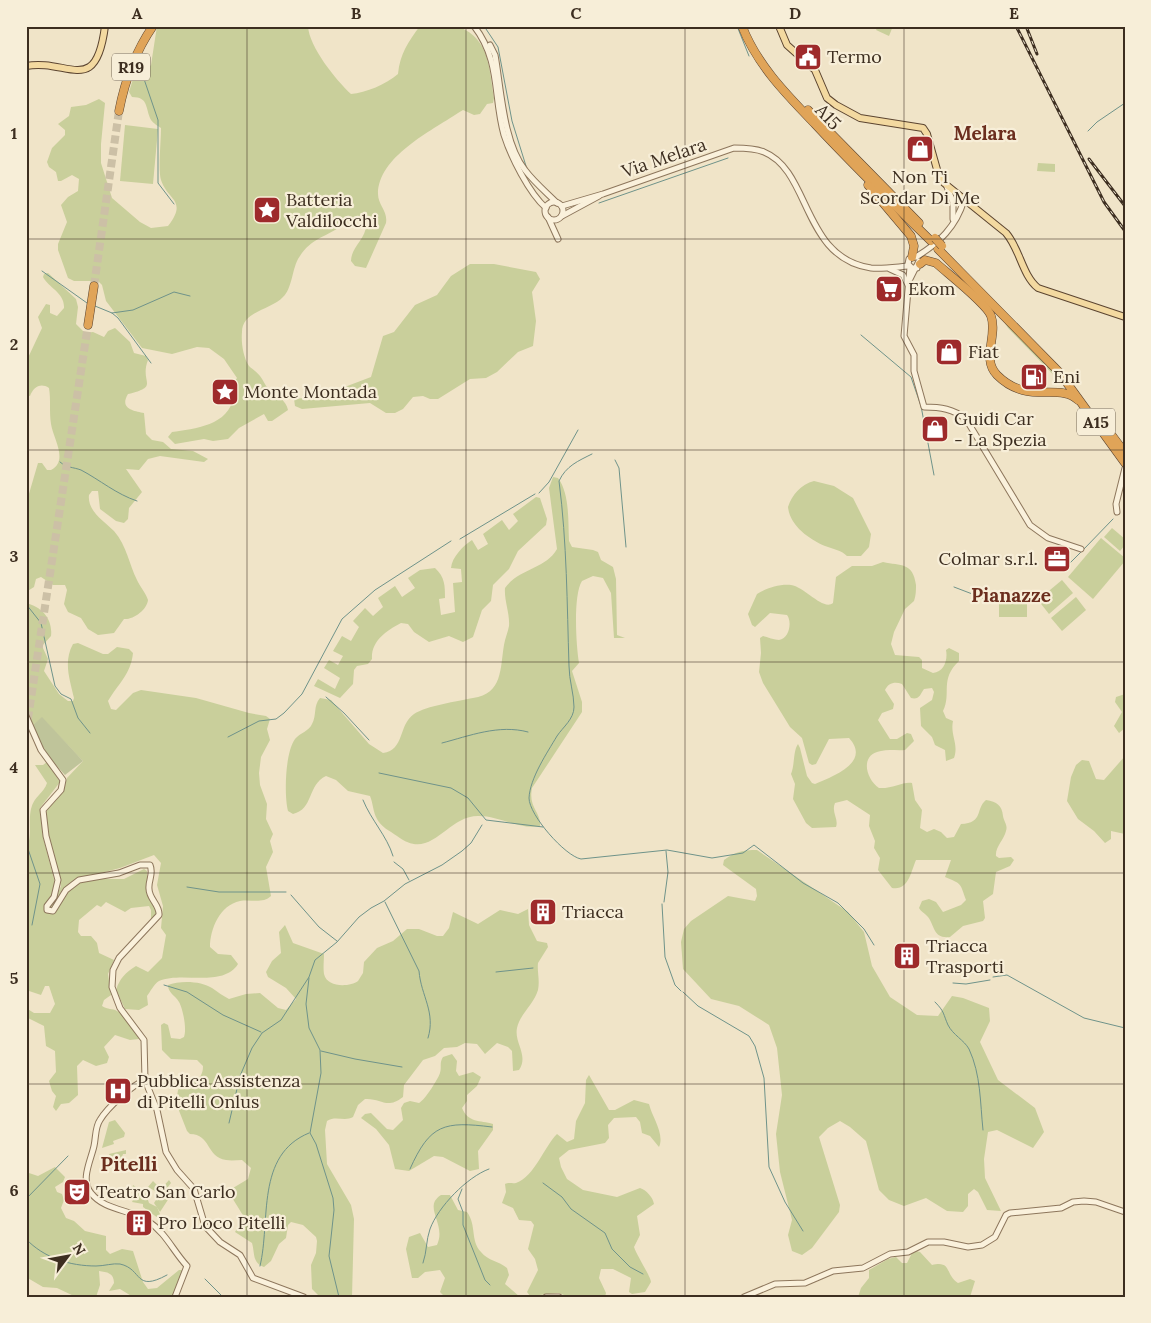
<svg xmlns="http://www.w3.org/2000/svg" width="1151" height="1323" font-family="Lora,serif">
	<style>
		.green { fill: #c9cf9b }
		.cemetery { fill: #bfc49a }
		.lines { fill: none; stroke-linecap: round; stroke-linejoin: round }
		.stream { stroke: #6f938a; stroke-width: 1 }
		.highway-tunnel { stroke: #ccc0a6; stroke-width: 8; stroke-dasharray: 8 4; stroke-linecap: butt }
		.minor-casing { stroke: #8d765c; stroke-width: 7 }
		.major-casing { stroke: #5b4430; stroke-width: 8 }
		.highway-casing { stroke: #5b4430; stroke-width: 9 }
		.minor { stroke: #faf1dc; stroke-width: 5 }
		.major { stroke: #f3d9a0; stroke-width: 6 }
		.highway { stroke: #e0a458; stroke-width: 8 }
		.rail-casing { stroke: #3d2e20; stroke-width: 3 }
		.rail { stroke: #f7eed8; stroke-width: 1; stroke-dasharray: 4; stroke-linecap: butt }
		.highway-bridge-casing { stroke: #5b4430; stroke-width: 9; stroke-linecap: butt }
		.highway-bridge { stroke: #e0a458; stroke-width: 8 }
		.grid { fill: none; stroke: #3d2e20; stroke-width: 1; stroke-opacity: 0.55 }
		.labels { text-anchor: middle; stroke-width: 4.5; stroke-linejoin: round; paint-order: stroke }
		.shield { fill: #f7eed8; stroke: #756857; stroke-width: 1 }
		.shield-label { font-size: 16px; font-weight: bold; fill: #3d2e20 }
		.poi-label { font-size: 18px; fill: #3d2e20; stroke: #f7eed8; text-anchor: start }
		.street-label { font-size: 18px; fill: #3d2e20; stroke: #f7eed8 }
		.neighbourhood-label { font-size: 19px; font-weight: bold; fill: #6b2e1e; stroke: #f7eed8 }
		.quarter-label { font-size: 20px; font-weight: bold; fill: #6b2e1e; stroke: #f7eed8 }
		.neatline { fill: none; stroke: #3d2e20; stroke-width: 2 }
		.grid-label { font-size: 16px; text-anchor: middle; font-weight: bold; fill: #3d2e20 }
	</style>
	<rect width="100%" height="100%" fill="#f0e4c8"/>
	<!-- green -->
	<g class="green">
		<path d="M157 26H308C309 47 336 80 351 94 366 93 386 84 398 74 400 54 408 42 420 26 431 26 448 23 459 27 490 39 489 69 494 98L493 103 487 104 480 114 474 115 463 110 458 113C431 131 378 157 378 194 378 205 388 211 386 223L366 268 355 266 351 261C351 247 366 239 366 225 357 216 350 221 340 227 323 238 310 239 298 259 292 270 292 289 283 297 271 310 242 311 242 332 241 342 243 357 249 366 252 369 257 372 260 376 264 381 266 388 271 391 278 397 286 400 288 410L272 421H268L264 414 239 428 228 439 213 441 204 439 175 444 168 437 172 432C194 429 230 425 233 397 233 394 231 390 231 386L237 378 224 359 209 348 197 347 172 354 142 348 106 301 102 285 98 281H74L68 278 58 250V244L67 222 61 205 68 197 78 191 79 179 72 175 61 181H58L56 172 49 167 47 162 52 148 65 135V130L58 124 69 116 71 107 86 105 99 99 105 103 101 144V163L112 198 140 222 151 228 168 226C188 200 168 201 161 180 158 171 161 140 161 128 158 126 153 123 151 120 145 108 149 97 132 97L129 92 136 69H147L151 65Z"/>
		<polygon points="878,26 893,26 889,36 876,30"/>
		<polygon points="125,125 158,129 153,184 120,181"/>
		<polygon points="1038,163 1055,164 1055,172 1037,171"/>
		<polygon points="470,264 494,264 536,272 540,279 532,292 536,321 533,346 518,352 497,372 486,378 470,379 438,399 430,399 423,396 413,397 403,409 395,413 386,413 370,403 302,409 295,406 294,399 321,396 371,377 383,336 394,332 415,305 437,295 451,276"/>
		<path d="M48 273 76 299 78 307 76 324 85 333 93 332 104 337 108 331 115 328 130 342 134 353 146 356 148 360C139 383 161 386 128 394 119 409 134 411 144 413L146 434 152 440 163 442 171 449 193 451 208 459 204 462 160 456 148 459 139 470 126 469 142 492 129 508 128 519 124 523 116 521 100 509 98 491H92L89 495C87 511 104 521 114 531 127 546 129 564 137 580 140 587 146 593 148 600 147 610 133 620 124 619L114 633 98 635 88 629 81 618 68 612 64 604 67 590 65 585H53L41 577 36 579 34 587 26 592V504L38 463H42L47 470H51C69 461 53 438 51 424 49 412 51 400 49 388 40 382 33 388 30 396L26 395V362L42 328 38 317 46 304 50 305V313L57 316 64 308C65 293 49 288 43 277L44 274Z"/>
		<polygon points="999,314 1059,377 1070,392 1008,328"/>
		<path d="M553 477 558 478C570 494 568 522 569 541L572 547 593 550 598 552 601 560 613 567 616 579 617 635 625 638H614L611 593 603 578 593 576 582 581C573 595 576 645 579 663L572 671 582 702V712L532 788C528 808 541 811 540 826 520 830 500 816 479 816 446 815 432 863 397 836 390 831 381 827 377 819 373 812 373 803 370 796L348 791 336 780 326 776C307 785 314 809 293 814L288 811C284 795 285 753 295 739 300 733 309 731 312 724 317 715 313 706 320 698L331 700 369 744 383 753C405 750 398 725 414 714 426 706 458 701 473 698 503 694 500 668 504 645 505 638 508 632 509 626 510 613 504 601 505 588 518 569 546 569 557 549L549 488Z"/>
		<path d="M814 481 834 486 853 498 871 534 869 547 861 556H847C841 550 833 549 825 546 809 539 790 526 788 507 792 495 801 484 814 481Z"/>
		<path d="M536 497 540 498 547 519 546 525 518 551 509 569 493 585 491 601 482 610 473 637 463 642 449 636 429 642 414 632 408 624 401 623C386 631 371 641 372 659L368 664 357 666 354 670 353 684 340 698 314 686 318 679 335 689 340 678 324 668 329 660 338 665 343 656 333 651 342 636 351 641 359 627 353 621 365 608 373 616 383 607 378 598 395 586 402 597 415 588 408 578 420 570 435 568C445 577 445 586 445 598L439 599 441 615 455 612 453 583 462 582 461 569 451 568C452 557 463 546 472 540L478 550 488 544 483 534 502 520 509 530 518 521 513 514Z"/>
		<polygon points="1112,528 1125,539 1125,545 1120,551 1104,537"/>
		<polygon points="1101,538 1125,558 1125,561 1093,599 1068,577"/>
		<path d="M883 562C901 566 913 562 916 585 916 590 916 595 914 601L905 609 894 632 891 644 895 655 919 657 922 660V668L933 673C944 672 948 660 946 650L949 648 959 653V661C939 680 952 693 943 711L946 718 953 721C950 735 959 744 954 758L946 761 945 750 935 745 932 737 921 726 920 708 932 700 934 692 932 688 924 689C920 695 919 700 911 698L902 684C895 681 888 683 885 690L894 704 893 709 882 713 878 720 890 739H897L907 733 911 734 914 741 905 750C897 751 889 749 881 751 860 754 865 778 879 788 892 789 904 781 912 783L915 800 922 810 920 828 927 832 934 829 941 832 947 838 954 837 961 824C984 823 975 809 986 800 997 802 1002 805 1003 816 1004 822 1008 825 1006 831 1004 840 995 847 996 856L999 858 1011 857 1014 860 1010 866 996 872 993 894 983 901 985 918 983 921 963 926 950 937C933 939 935 926 928 917 925 913 921 912 919 908L922 901 929 899 936 902 943 912 961 905 966 900C960 883 962 884 945 877L951 860H916C911 871 909 891 892 888L878 870 880 858 874 848 875 841 869 826 870 815 847 800 835 803C831 812 839 819 836 827L812 828 806 823 793 799 795 784 791 774C795 764 793 751 798 744L800 748 807 776 812 783 815 784C831 777 872 763 849 738L829 739 816 764 812 765 809 763 802 738 790 727 763 683 759 672 761 653 760 638 763 636C767 637 775 640 779 640 790 638 792 621 787 615L770 613 755 627 752 625 748 614 757 594C767 588 779 584 791 585 805 587 823 611 833 603L836 577 852 566H872Z"/>
		<polygon points="1062,580 1073,593 1049,614 1038,600"/>
		<polygon points="1076,597 1086,610 1062,631 1051,618"/>
		<path d="M26 603C42 607 53 619 51 636L42 646 48 659 44 671 59 694 68 701H73L74 698C70 680 63 662 73 644L78 643 103 654H108L117 647 129 649 133 653C131 674 118 684 108 701L111 709 116 710 133 693 141 690 196 698 249 713 266 716 270 719 267 729 270 740 261 757 259 773 260 785 267 804 266 819 273 834 270 841 273 852 266 867 271 896C263 904 250 899 240 901 220 905 210 929 210 947L218 954 231 955 238 964C223 988 181 971 159 981 154 984 150 992 147 996L148 1005 139 1010 125 1009 116 990C120 978 125 973 136 966L148 972 162 958 166 935 161 928 163 906 157 885 161 863 154 855 120 868 78 879 67 887 51 909 49 907 56 898 61 886 49 836 46 812 64 789 67 778 83 761 42 718 33 725 26 709V621L29 616 26 612Z"/>
		<rect x="999" y="603" width="28" height="14"/>
		<polygon points="1125,694 1125,728 1119,733 1114,726 1122,712 1115,702 1116,697"/>
		<polygon points="1125,756 1125,834 1111,831 1111,839 1105,843 1094,831 1078,819 1067,801 1071,777 1076,765 1082,760 1089,761 1096,779 1104,780"/>
		<path d="M47 762 60 782 40 808 43 837 55 883 52 896 45 908V913L55 912 65 895 79 882 91 879H124L144 869 147 871V890L157 913 153 920 151 919V910L149 906 131 908 125 912 106 902 101 907 97 905 79 920 78 932 81 936H91L97 943 99 953 114 960 108 974 111 995 104 1000 102 1006C108 1010 112 1008 117 1011 125 1015 133 1029 139 1036V1039L130 1040 115 1035 104 1047 109 1057 107 1063 96 1066 83 1060 77 1066 78 1095 69 1103 61 1104 56 1111 53 1107 56 1096 52 1091 49 1081 56 1072 55 1051 46 1046 44 1026 26 1017V1008L34 1013H50L55 1004 49 986H45L41 995 26 990V848C33 838 28 821 31 809 34 796 44 793 47 783L35 765H43Z"/>
		<path d="M757 850 848 912 864 932 872 966 890 997 917 1015 938 1016 952 996 963 998 989 1008 990 1021 980 1042 998 1080 1035 1108 1044 1132 1033 1148 997 1130 988 1132 984 1159 985 1178 1001 1211 987 1210 978 1192 974 1189 968 1194V1206L963 1212 947 1211 926 1198 904 1206 889 1200 879 1190 866 1141 850 1127 840 1121 828 1128 819 1137 840 1205 839 1212 812 1248 802 1255 792 1251 788 1235 792 1220 780 1172 776 1134 782 1095 777 1048 769 1025 739 1006 711 999 683 969 681 942 684 929 691 921 728 896 755 901 757 896 756 889 723 865 724 860C735 852 743 850 757 850Z"/>
		<path d="M528 909 529 925 537 941 547 943 548 947 538 963C537 972 540 980 538 990 534 1004 520 1014 517 1028 514 1043 529 1055 519 1070L513 1071 512 1051 508 1047 497 1043 485 1054 477 1044 465 1043 457 1047 444 1048 435 1056 423 1060 404 1085 403 1097C386 1110 382 1098 365 1099L358 1105 353 1117C344 1122 336 1115 327 1121L325 1130 327 1164 351 1205 354 1219 352 1297H320L312 1289 311 1265 316 1253 317 1241 316 1237 303 1225 291 1222 288 1225 286 1238 279 1244 271 1261 264 1267C252 1263 255 1253 252 1243L235 1232 244 1217 231 1196 233 1188 248 1179 251 1168 242 1160C237 1160 232 1161 226 1160 206 1157 211 1134 190 1134L187 1131 176 1103 178 1090C188 1080 203 1084 203 1066L197 1060 171 1059 162 1050 161 1025 164 1023 168 1025 171 1038 180 1039 184 1037C187 1029 183 1009 179 1002 175 995 168 993 168 985 180 980 202 981 212 988 218 992 223 996 229 999L246 994 260 993 278 1008 286 1010 296 999 286 988 268 977 266 972 272 961 281 953 279 932 285 925 293 943 324 954C324 960 323 968 324 974 327 988 350 987 358 981L363 973 364 962 377 948 393 941 407 929H419L437 936H443L449 928 453 912 478 924 500 910 518 914Z"/>
		<path d="M452 1054 457 1061 456 1071 459 1076 473 1072 481 1077 477 1086 467 1095V1101L462 1108C468 1123 480 1120 493 1124V1130L478 1151 479 1169 470 1171 443 1157 434 1156 409 1171 395 1169 389 1145 376 1129 361 1118 365 1114 371 1113 387 1129 393 1130 403 1120 401 1108 404 1103 410 1101 419 1103C425 1100 438 1079 440 1073 442 1067 439 1063 443 1057Z"/>
		<path d="M589 1075 609 1110H615L634 1100 649 1104C652 1117 665 1134 659 1147L650 1136 642 1133 640 1122 636 1117 614 1118 608 1125 609 1138 605 1143 569 1150 559 1158 561 1167 567 1179 583 1190 617 1197 640 1188C646 1190 653 1197 654 1204L637 1216 640 1235 634 1247C637 1256 651 1277 651 1282L645 1292 632 1294 629 1292 631 1278 613 1269H601L599 1278 606 1293 605 1297H570L558 1293 530 1296 527 1292 538 1270 535 1259 528 1249 534 1225 531 1221 519 1220 513 1208 502 1203 506 1192 505 1184C509 1182 512 1184 516 1183 535 1176 544 1147 557 1134L567 1142 574 1139 576 1121 585 1103 586 1080Z"/>
		<polygon points="115,1120 125,1133 124,1137 113,1141 114,1144 102,1148 109,1122"/>
		<polygon points="126,1150 126,1154 123,1154 120,1162 117,1160 114,1164 109,1154"/>
		<path d="M55 1167 65 1177 63 1182 55 1187 57 1192 62 1194 64 1200 61 1208 66 1218 74 1221 85 1231 106 1236V1250L110 1254 122 1249 133 1251 143 1282 148 1289 157 1288 179 1270H182L181 1279 172 1297H133L120 1289 109 1291 114 1283C114 1273 107 1272 99 1271L100 1285 96 1297H76L57 1288 43 1287 26 1277V1172L38 1176Z"/>
		<polygon points="169,1180 171,1183 167,1188 173,1192 160,1212 154,1203 160,1194 148,1187 153,1181 161,1189"/>
		<polygon points="133,1185 146,1194 149,1203 157,1207 160,1214 158,1218 143,1207 143,1204 132,1202 136,1194 132,1192"/>
		<path d="M441 1195H450L458 1210 467 1212C477 1226 470 1240 481 1252 488 1261 499 1261 507 1268L509 1275 505 1284 520 1297H445L440 1292 445 1278 440 1270 425 1272 418 1278H412L406 1249 409 1237 420 1233 428 1247 437 1245C447 1224 422 1207 441 1195Z"/>
		<path d="M916 1251 920 1252 932 1265C952 1260 945 1275 958 1283L970 1279 975 1281 970 1297H858L861 1288 869 1278V1270L888 1259 896 1257 902 1263H907L912 1253Z"/>
	</g>
	<!-- cemetery -->
	<path class="cemetery" d="M42 717 83 761 65 775C49 758 41 747 33 725Z"/>
	<g class="lines">
		<!-- stream -->
		<g class="stream">
			<polyline points="484,26 498,47 512,121 526,166"/>
			<polyline points="737,26 749,56"/>
			<polyline points="139,75 144,79 158,120 158,183 174,204"/>
			<polyline points="1088,131 1097,122 1125,103"/>
			<polyline points="599,203 728,158"/>
			<polyline points="42,271 87,303"/>
			<polyline points="95,306 112,313 118,318 151,363"/>
			<polyline points="112,313 133,310 174,292 190,296"/>
			<polyline points="861,335 911,377 921,406 934,475"/>
			<path d="M592 454C578 461 566 466 559 481 567 543 567 604 569 666 569 680 574 694 574 707 574 719 563 727 557 736 547 753 530 778 529 798 529 815 565 856 581 859L667 850 712 858 743 853 754 845 803 883 838 903 864 929 874 945"/>
			<polyline points="615,460 619,468 626,547"/>
			<path d="M60 462C67 468 73 467 81 470 100 480 116 494 137 501"/>
			<polyline points="539,493 549,482 578,430"/>
			<polyline points="460,539 535,494"/>
			<polyline points="1084,549 1113,519"/>
			<polyline points="1063,570 1081,552"/>
			<polyline points="954,587 988,600"/>
			<polyline points="26,604 41,623 55,686 61,694 71,699 78,718 90,733"/>
			<polyline points="326,697 344,713 369,740"/>
			<polyline points="228,737 259,721 276,719 284,713 302,694 342,619 375,590 451,541"/>
			<path d="M442 743C469 736 499 724 528 732"/>
			<polyline points="379,773 451,788 468,798 486,820 543,827"/>
			<path d="M363 800C371 820 387 836 393 856"/>
			<polyline points="26,843 40,884 32,925"/>
			<polyline points="394,862 403,869 409,880"/>
			<polyline points="187,887 219,892 286,892"/>
			<polyline points="291,895 319,927 337,941"/>
			<path d="M385 902 419 971C421 996 436 1012 428 1038"/>
			<polyline points="664,902 668,872 666,851"/>
			<polyline points="662,904 665,957 675,985 681,991"/>
			<polyline points="496,972 533,968"/>
			<polyline points="993,977 1007,975 1084,1018 1125,1028"/>
			<polyline points="309,978 306,1004 309,1028 320,1050 321,1073 310,1133 316,1144 333,1198 334,1210 329,1256 339,1297"/>
			<polyline points="953,983 966,984 990,980"/>
			<polyline points="164,985 187,992 223,1015 261,1032"/>
			<polyline points="683,992 698,1006 749,1036 755,1046 764,1078 769,1167 785,1202 803,1231"/>
			<path d="M935 1002C945 1012 943 1014 948 1025 953 1035 964 1040 969 1049 981 1075 980 1102 983 1130"/>
			<polyline points="321,1051 355,1059 402,1067"/>
			<polyline points="229,1123 240,1076 252,1048 262,1033 281,1020 309,977 315,960 337,942 359,917 371,908 384,901 405,884 442,865 462,851 471,843 482,825"/>
			<path d="M410 1169C430 1124 444 1121 492 1127"/>
			<polyline points="543,1183 562,1197 571,1209 605,1233 612,1249 630,1267 643,1274"/>
			<polyline points="462,1189 458,1199 463,1212 463,1225 485,1280 490,1285"/>
			<polyline points="26,1199 68,1156"/>
			<path d="M26 1239C44 1258 70 1266 96 1266 104 1266 113 1263 120 1264 143 1269 134 1293 167 1275"/>
			<path d="M423 1263C427 1252 426 1240 430 1229 438 1207 467 1177 489 1169"/>
			<path d="M260 1266C271 1221 255 1155 309 1133"/>
			<polyline points="205,1279 223,1297"/>
		</g>
		<!-- highway-tunnel -->
		<g class="highway-tunnel">
			<polyline points="94,286 119,111"/>
			<polyline points="26,731 88,325"/>
		</g>
		<!-- minor casing -->
		<g class="minor-casing">
			<g id="minor">
				<path d="M474 26C501 61 493 96 504 135 511 157 529 193 546 208"/>
				<path d="M490 45 495 55C501 88 503 142 525 170 534 182 546 192 557 203"/>
				<polyline points="947,187 953,202 953,219"/>
				<circle cx="554" cy="211" r="9"/>
				<path d="M562 206 603 194 734 148C744 148 755 148 764 152 811 171 802 258 871 268 883 269 896 267 909 266"/>
				<polyline points="562,216 599,196"/>
				<polyline points="548,217 558,239"/>
				<polyline points="913,257 909,259 908,264 912,268 917,268"/>
				<path d="M916 257C939 243 956 227 964 200"/>
				<path d="M910 267 904 336 914 355V371L924 407C941 407 953 409 966 419L1030 525 1048 538 1081 549"/>
				<polyline points="890,269 903,275 908,285"/>
				<polyline points="910,279 919,261"/>
				<polyline points="1117,512 1116,504 1125,468"/>
				<path d="M26 716 41 750 63 780 61 790 43 810 46 836 58 880 54 897 47 906V910L53 911 66 890 79 880 119 873 140 865H150C154 874 148 880 149 889 149 899 160 905 159 915L119 958 113 970 112 987 120 1008 144 1040 145 1080 157 1110 166 1152 177 1170 194 1189 205 1226 220 1242 240 1255 253 1278 304 1297"/>
				<path d="M145 1080C132 1085 107 1108 100 1120 95 1127 96 1137 94 1146 91 1160 80 1180 91 1193 105 1211 130 1209 148 1221 166 1233 173 1251 187 1266L175 1297"/>
				<polyline points="546,1297 559,1297"/>
				<polyline points="744,1297 775,1284 805,1283 833,1271 863,1268 890,1254 908,1252 928,1242 944,1242 968,1247 982,1245 995,1237 1006,1215 1010,1213 1061,1208 1073,1202 1084,1201 1096,1202 1125,1212"/>
			</g>
		</g>
		<!-- major casing -->
		<g class="major-casing">
			<g id="major">
				<path d="M779 26 787 45 815 70 827 98 836 105 860 118 923 128 927 134 938 173 944 183 1006 233C1020 249 1022 275 1038 288L1125 317"/>
				<path d="M26 66C68 58 96 98 105 26"/>
			</g>
		</g>
		<!-- highway casing -->
		<g class="highway-casing">
			<g id="highway">
				<path d="M742 26C757 65 787 95 815 124 852 164 892 203 931 241"/>
				<polyline points="808,110 919,223"/>
				<path d="M119 111C125 80 135 52 153 26"/>
				<polyline points="868,185 911,236 914,246 912,257"/>
				<polyline points="938,249 1059,372 1125,463"/>
				<path d="M920 264 925 260 936 263C947 273 987 304 991 316 998 335 981 359 997 375 1028 406 1059 382 1078 400"/>
				<polyline points="88,325 94,286"/>
				<polyline points="1107,429 1125,453"/>
			</g>
		</g>
		<!-- minor -->
		<use href="#minor" class="minor"/>
		<!-- major -->
		<use href="#major" class="major"/>
		<!-- highway -->
		<use href="#highway" class="highway"/>
		<!-- rail casing -->
		<g class="rail-casing">
			<g id="rail">
				<polyline points="1016,26 1104,202 1125,231"/>
				<polyline points="1026,26 1037,54"/>
				<polyline points="1089,159 1125,206"/>
			</g>
		</g>
		<!-- rail -->
		<use href="#rail" class="rail"/>
		<!-- highway-bridge casing -->
		<g class="highway-bridge-casing">
			<polyline id="highway-bridge" points="935,238 942,246"/>
		</g>
		<!-- highway-bridge -->
		<use href="#highway-bridge" class="highway-bridge"/>
	</g>
	<!-- grid -->
	<path class="grid" d="M247 26V1297M466 26V1297M685 26V1297M904 26V1297M26 239H1125M26 450H1125M26 662H1125M26 873H1125M26 1084H1125"/>
	<!-- icons -->
	<defs>
		<g id="civic-square" transform="scale(1.4375)"><rect x="-9" y="-9" width="18" height="18" rx="4" fill="#9e2a2b" stroke="#f7eed8"/><path d="M-.6-6.5H3V-4.5H.6V-3L4-1V1h2V6H-6V1h2V-1L-.6-3ZM-1.2 2.5V6h2.4V2.5Z" fill="#fff"/></g>
		<g id="shop-square" transform="scale(1.4375)"><rect x="-9" y="-9" width="18" height="18" rx="4" fill="#9e2a2b" stroke="#f7eed8"/><path d="M-5-2.5h2.3a2.7 3.5 0 0 1 5.4 0H5L5.5 6h-11ZM-1.5-2.5h3a1.5 2.3 0 0 0-3 0Z" fill="#fff"/></g>
		<g id="sight-square" transform="scale(1.4375)"><rect x="-9" y="-9" width="18" height="18" rx="4" fill="#9e2a2b" stroke="#f7eed8"/><path d="M0-6L1.8-2.2L6-1.7L2.9 1.2L3.7 5.4L0 3.3L-3.7 5.4L-2.9 1.2L-6-1.7L-1.8-2.2Z" fill="#fff"/></g>
		<g id="supermarket-square" transform="scale(1.4375)"><rect x="-9" y="-9" width="18" height="18" rx="4" fill="#9e2a2b" stroke="#f7eed8"/><path d="M-6-5.5h2.5l.6 2H6L4.5 2H-2.5L-4.4-4H-6ZM-1.5 3.2a1.3 1.3 0 1 0 .1 0ZM3 3.2a1.3 1.3 0 1 0 .1 0Z" fill="#fff"/></g>
		<g id="fuel-square" transform="scale(1.4375)"><rect x="-9" y="-9" width="18" height="18" rx="4" fill="#9e2a2b" stroke="#f7eed8"/><path d="M-5.5-6h7V0h2V4h1.3V-2.5L3-4.5l.8-.8L6-3V5H2.5V1h-1V6h-7ZM-4.2-4.7v3.2H.2V-4.7Z" fill="#fff"/></g>
		<g id="office-square" transform="scale(1.4375)"><rect x="-9" y="-9" width="18" height="18" rx="4" fill="#9e2a2b" stroke="#f7eed8"/><path d="M-6-3h4V-5.5h4V-3h4V5H-6ZM-1-4.5V-3h2v-1.5ZM-6 0V1H6V0Z" fill="#fff"/></g>
		<g id="building-square" transform="scale(1.4375)"><rect x="-9" y="-9" width="18" height="18" rx="4" fill="#9e2a2b" stroke="#f7eed8"/><path d="M-4-6H4V6H1V3H-1V6H-4ZM-2.5-4.3h1.7v1.8h-1.7ZM.8-4.3h1.7v1.8H.8ZM-2.5-1h1.7V.8h-1.7ZM.8-1h1.7V.8H.8Z" fill="#fff"/></g>
		<g id="hospital-square" transform="scale(1.4375)"><rect x="-9" y="-9" width="18" height="18" rx="4" fill="#9e2a2b" stroke="#f7eed8"/><path d="M-5-5h3v3.5h4V-5h3V5h-3V1.5h-4V5h-3Z" fill="#fff"/></g>
		<g id="theatre-square" transform="scale(1.4375)"><rect x="-9" y="-9" width="18" height="18" rx="4" fill="#9e2a2b" stroke="#f7eed8"/><path d="M-5-5.5Q0-4 5-5.5V0Q5 5 0 6Q-5 5-5 0ZM-3.3-2.5H-1v1.5H-3.3ZM1-2.5H3.3v1.5H1ZM-2.8 1Q0 5.5 2.8 1Z" fill="#fff"/></g>
	</defs>
	<g fill-rule="evenodd">
		<use href="#civic-square" x="808" y="57"/>
		<use href="#shop-square" x="920" y="149"/>
		<use href="#sight-square" x="267" y="210"/>
		<use href="#supermarket-square" x="889" y="289"/>
		<use href="#shop-square" x="949" y="352"/>
		<use href="#fuel-square" x="1034" y="377"/>
		<use href="#sight-square" x="225" y="392"/>
		<use href="#shop-square" x="935" y="429"/>
		<use href="#office-square" x="1057" y="559"/>
		<use href="#building-square" x="543" y="912"/>
		<use href="#building-square" x="907" y="956"/>
		<use href="#hospital-square" x="118" y="1091"/>
		<use href="#theatre-square" x="77" y="1192"/>
		<use href="#building-square" x="139" y="1223"/>
	</g>
	<g class="labels">
		<!-- shield labels -->
		<g class="shield">
			<rect x="112" y="53.5" width="38" height="27" rx="4"/>
			<rect x="1077" y="408.5" width="38" height="27" rx="4"/>
		</g>
		<g class="shield-label">
			<text x="131" y="73">R19</text>
			<text x="1096" y="428">A15</text>
		</g>
		<!-- poi labels -->
		<g class="poi-label">
			<text x="827" y="63">Termo</text>
			<text x="920" y="183" text-anchor="middle">Non Ti<tspan x="920" dy="21">Scordar Di Me</tspan></text>
			<text x="286" y="206">Batteria<tspan x="286" dy="21">Valdilocchi</tspan></text>
			<text x="908" y="295">Ekom</text>
			<text x="968" y="358">Fiat</text>
			<text x="1053" y="383">Eni</text>
			<text x="244" y="398">Monte Montada</text>
			<text x="954" y="425">Guidi Car<tspan x="954" dy="21">- La Spezia</tspan></text>
			<text x="1038" y="565" text-anchor="end">Colmar s.r.l.</text>
			<text x="562" y="918">Triacca</text>
			<text x="926" y="952">Triacca<tspan x="926" dy="21">Trasporti</tspan></text>
			<text x="137" y="1087">Pubblica Assistenza<tspan x="137" dy="21">di Pitelli Onlus</tspan></text>
			<text x="96" y="1198">Teatro San Carlo</text>
			<text x="158" y="1229">Pro Loco Pitelli</text>
		</g>
		<!-- street labels -->
		<g class="street-label">
			<text transform="translate(828 117) rotate(47)" y="6">A15</text>
			<text transform="translate(664 158) rotate(-19)" y="6">Via Melara</text>
		</g>
		<!-- neighbourhood labels -->
		<g class="neighbourhood-label">
			<text x="985" y="140">Melara</text>
			<text x="1011" y="602">Pianazze</text>
		</g>
		<!-- quarter labels -->
		<g class="quarter-label">
			<text x="129" y="1171">Pitelli</text>
		</g>
	</g>
	<!-- border -->
	<rect width="1151" height="1323" fill="none" stroke="#f7eed8" stroke-width="55"/>
	<!-- north arrow -->
	<g transform="translate(68 1256) rotate(58)" stroke="#f7eed8" stroke-width="4" paint-order="stroke">
	<path d="M0-4L9 19L0 12L-9 19Z" fill="#3d2e20"/>
	<text y="-8" font-size="14" font-weight="bold" text-anchor="middle" fill="#3d2e20">N</text>
	</g>
	<rect x="28" y="28" width="1096" height="1268" class="neatline"/>
	<g class="grid-label">
		<text x="137" y="19">A</text>
		<text x="356" y="19">B</text>
		<text x="576" y="19">C</text>
		<text x="795" y="19">D</text>
		<text x="1014" y="19">E</text>
		<text x="14" y="139">1</text>
		<text x="14" y="350">2</text>
		<text x="14" y="562">3</text>
		<text x="14" y="773">4</text>
		<text x="14" y="984">5</text>
		<text x="14" y="1196">6</text>
	</g>
</svg>
